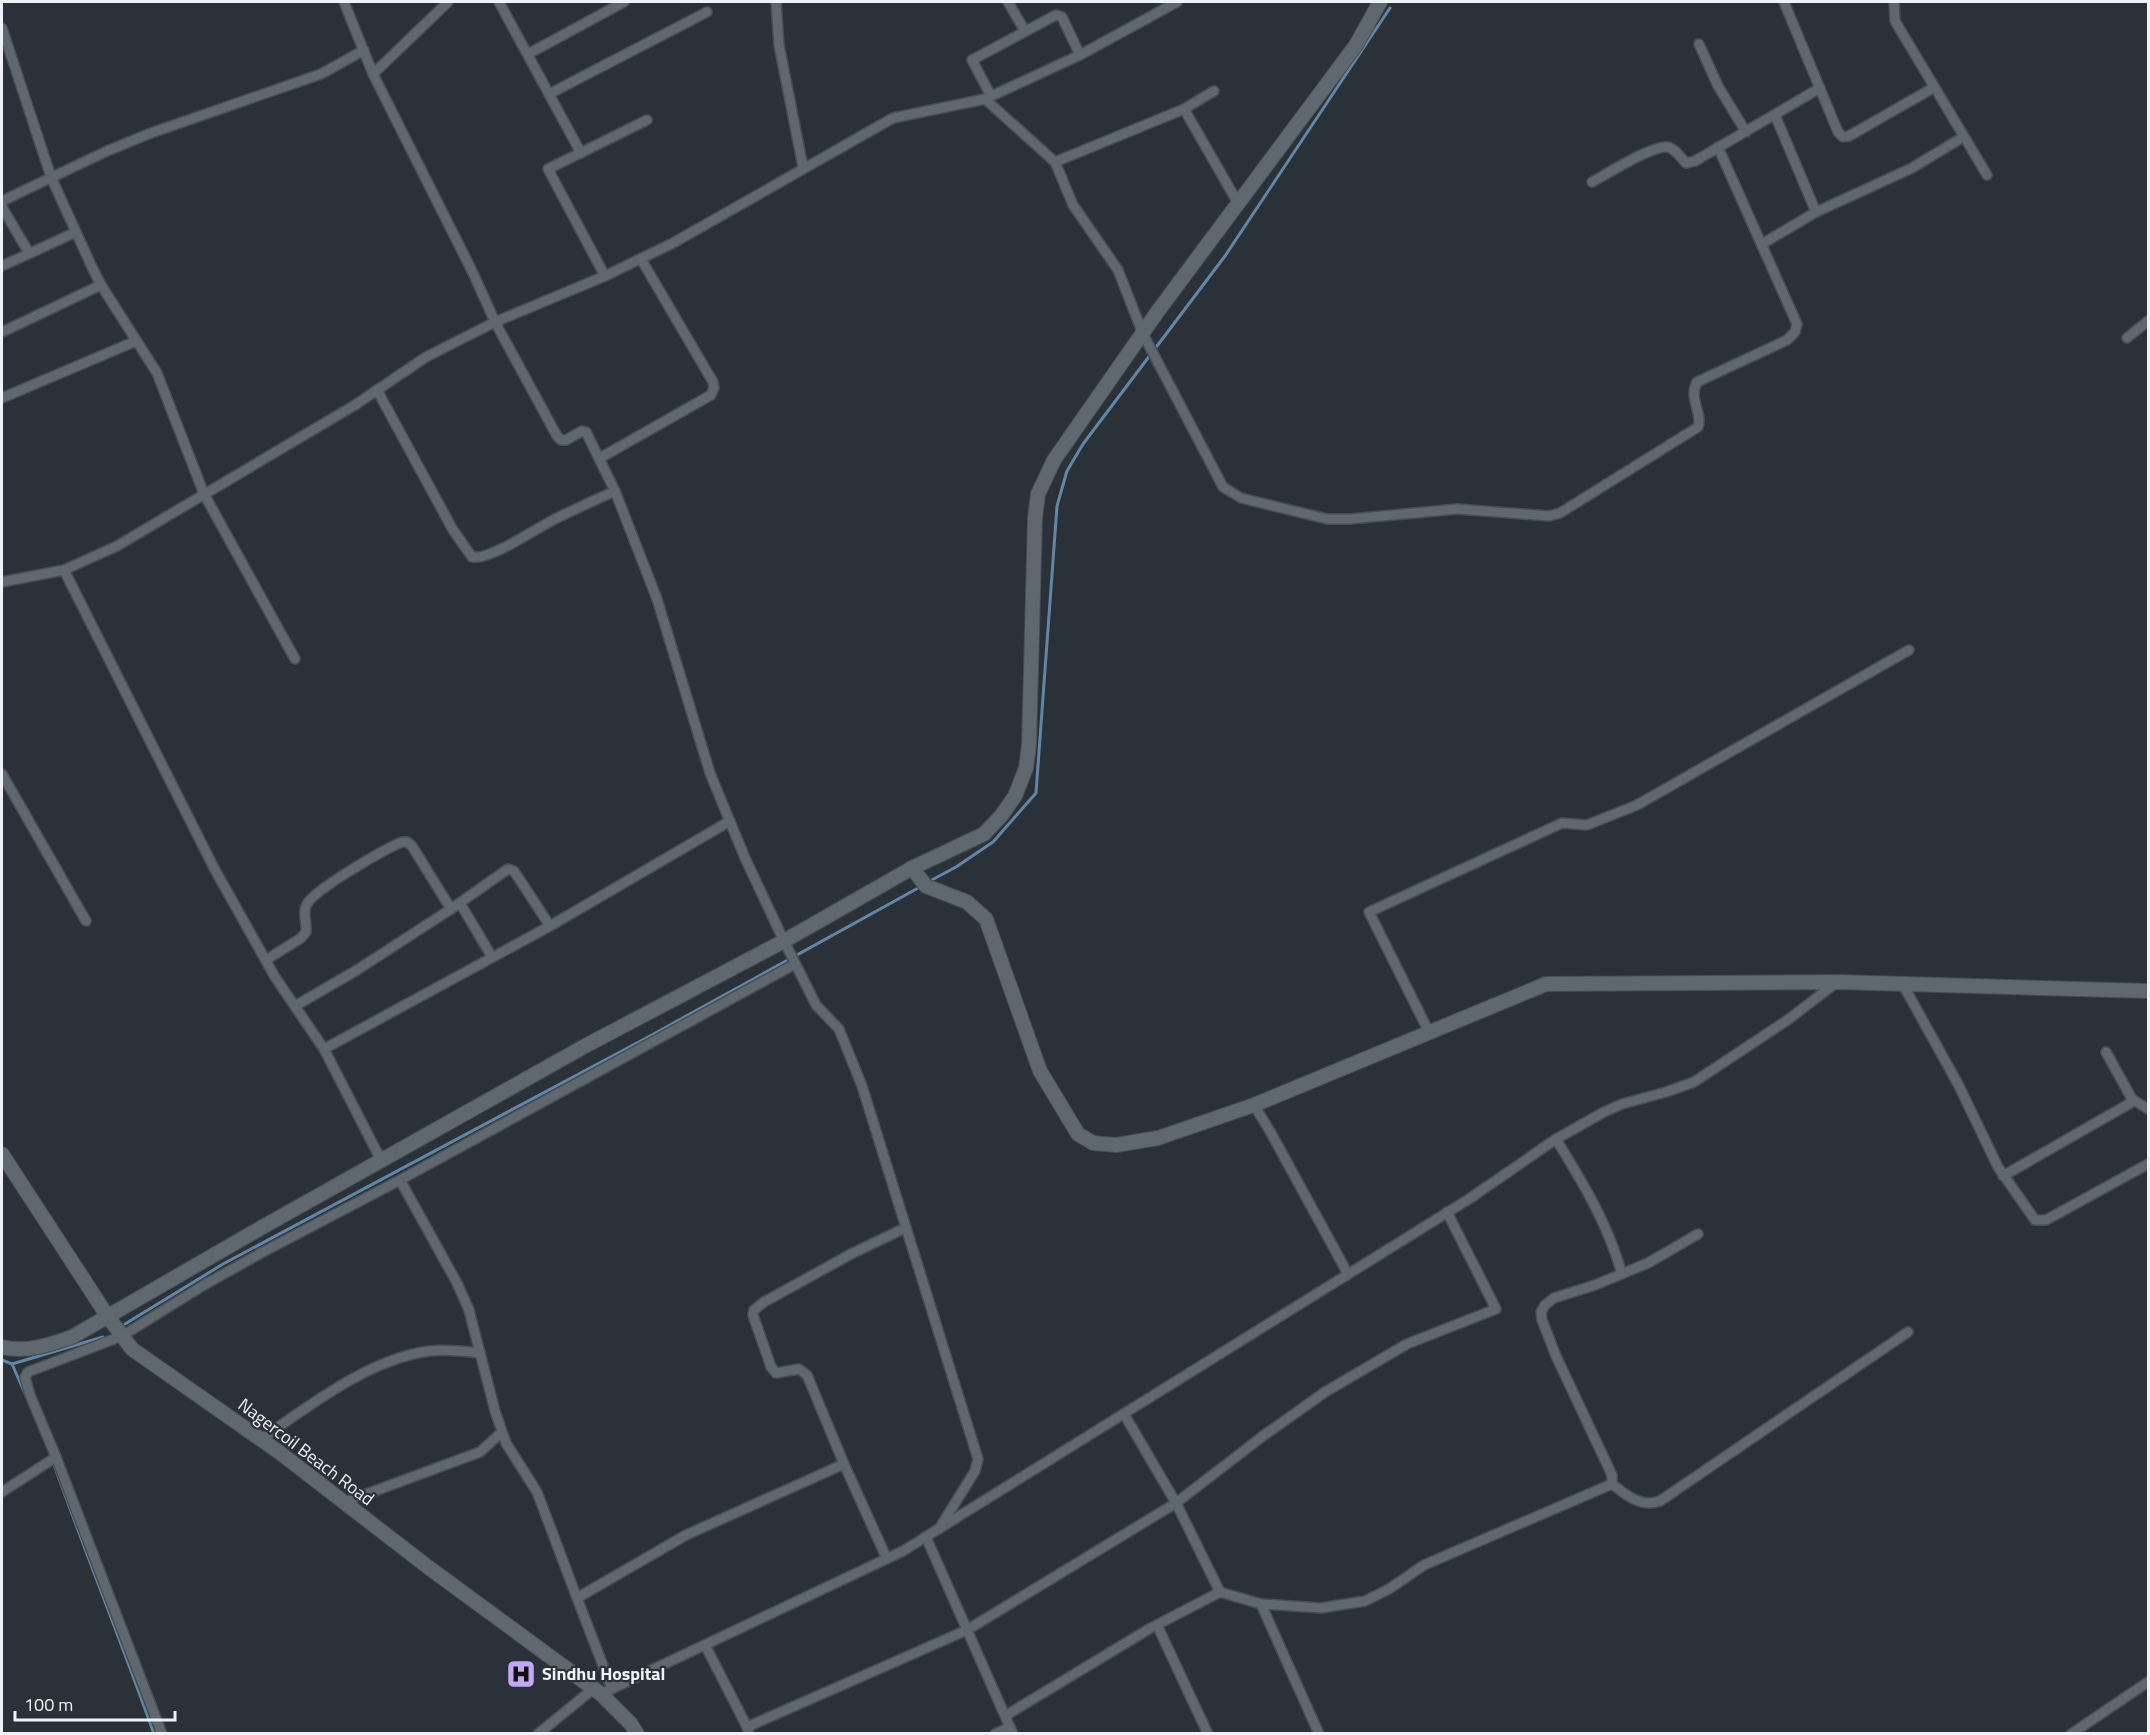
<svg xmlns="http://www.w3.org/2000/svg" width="2150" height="1735" font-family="'Titillium Web',sans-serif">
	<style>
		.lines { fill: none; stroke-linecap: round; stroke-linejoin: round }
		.stream { stroke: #6386a5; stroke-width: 3 }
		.street-casing { stroke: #474d54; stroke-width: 12 }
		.secondary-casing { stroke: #474d54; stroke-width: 16 }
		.street { stroke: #5f676f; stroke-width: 9 }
		.secondary { stroke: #5f676f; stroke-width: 14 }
		.labels { text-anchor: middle; stroke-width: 4.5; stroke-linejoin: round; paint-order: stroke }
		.street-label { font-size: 18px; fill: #eef3f8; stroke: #2a3139 }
		.poi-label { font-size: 18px; font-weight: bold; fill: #eef3f8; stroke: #2a3139; text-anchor: start }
	</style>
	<rect width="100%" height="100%" fill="#2a3139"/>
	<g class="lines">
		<!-- stream -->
		<g class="stream">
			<polyline points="928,882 956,867 993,842 1036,793 1057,506 1067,471 1083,444 1225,256 1390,8"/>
			<polyline points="125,1324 223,1264 650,1036 920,887"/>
			<polyline points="2,1360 12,1364 103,1337"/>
			<polyline points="12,1364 27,1398"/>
			<path d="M48 1448C82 1544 120 1638 154 1734"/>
		</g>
		<!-- street casing -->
		<g class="street-casing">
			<g id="street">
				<polyline points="344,2 373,74 473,273 495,322 557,436 561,440 566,440 582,431 586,432 615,491 657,599 710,773 745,858 784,941 816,1005 839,1029 862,1086 978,1459 975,1471 939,1529"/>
				<polyline points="499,2 581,153"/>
				<polyline points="776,2 779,45 803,167"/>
				<polyline points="1008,2 1025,31"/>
				<polyline points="1784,2 1838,132 1843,137 1849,136 1933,88"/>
				<polyline points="1894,2 1895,21 1987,175"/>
				<polyline points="2,28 51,177 91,265 101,285 157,373 204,494 295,659"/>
				<polyline points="1699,44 1718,86 1746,132"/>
				<polyline points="528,54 624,2"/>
				<polyline points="373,74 448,2"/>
				<polyline points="549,94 707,12"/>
				<polyline points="991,96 972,60 1056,15 1062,17 1080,55"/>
				<path d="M985 99 1055 162 1073 205 1118 270 1143 334 1223 487 1241 498 1327 519H1350L1457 509 1549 516 1560 513 1698 427C1703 413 1688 398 1697 382L1787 340 1795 332 1797 324 1718 147"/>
				<polyline points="1184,109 1238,203"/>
				<polyline points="1775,115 1816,212"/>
				<polyline points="1055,162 1184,109 1214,91"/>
				<path d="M1592 182C1607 174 1652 145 1667 147 1675 148 1681 158 1686 163L1695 161 1820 88"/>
				<polyline points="2,201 107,151 151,133 321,74 364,50"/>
				<polyline points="2,207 29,253"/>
				<polyline points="1762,244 1816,212 1912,168 1963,137"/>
				<polyline points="2,266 76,232"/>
				<polyline points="605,276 548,169 647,120"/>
				<polyline points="2,332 101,285"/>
				<polyline points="2127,338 2148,321"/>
				<path d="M377 390 453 530 472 557C489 561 537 528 555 519 575 509 595 500 615 491"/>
				<polyline points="2,398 136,341"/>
				<polyline points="600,458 711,395 714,388 713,382 641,259"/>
				<polyline points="64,570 214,868 275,977 324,1049 381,1160"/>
				<polyline points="2,582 64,570 117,546 355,405 426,357 495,322 605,276 673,243 893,118 985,99 1080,55 1177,2"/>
				<polyline points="2,774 86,921"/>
				<polyline points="460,903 492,957"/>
				<path d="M266 960 301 938 306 932C307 922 302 912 307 904 315 889 385 849 402 842H407L412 846 451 909"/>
				<polyline points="1902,983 1958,1084 1998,1167 2035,1220 2046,1220 2148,1164"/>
				<polyline points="295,1006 357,970 451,909 508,869 514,871 550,926"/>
				<polyline points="1429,1032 1369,912 1562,823 1587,825 1637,805 1909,650"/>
				<polyline points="324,1049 550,926 730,821"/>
				<polyline points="2106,1052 2132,1099 2148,1109"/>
				<polyline points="1254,1105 1271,1133 1348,1274"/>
				<path d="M1556 1139C1584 1185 1607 1222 1622 1274"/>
				<polyline points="2003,1176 2134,1101"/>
				<polyline points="400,1180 457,1283 469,1310 495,1411 506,1443 537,1492 577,1598"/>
				<path d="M261 1439C309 1406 369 1359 429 1351 446 1349 463 1351 480 1353"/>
				<path d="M1612 1484C1626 1495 1641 1508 1660 1501L1908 1332"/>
				<polyline points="2,1492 56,1457"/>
				<polyline points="345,1502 480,1452 502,1432"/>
				<polyline points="926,1537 1013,1734"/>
				<polyline points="887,1559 844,1464 807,1375 799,1369 776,1373 771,1367 753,1315 754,1310 764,1302 851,1254 905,1228"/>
				<polyline points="1220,1592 1261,1604 1321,1608 1365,1601 1389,1589 1424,1565 1612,1484 1612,1475 1556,1356 1542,1320 1541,1312 1545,1305 1554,1298 1595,1285 1648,1263 1698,1234"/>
				<polyline points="1261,1604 1319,1734"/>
				<polyline points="1157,1625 1208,1734"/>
				<polyline points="705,1645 747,1727"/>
				<polyline points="612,1689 577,1598 686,1535 844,1464"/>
				<polyline points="601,1694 903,1551 1469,1199 1556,1139 1604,1112 1622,1104 1666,1092 1694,1082 1789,1019 1837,982"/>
				<polyline points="1005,1716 1149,1629 1220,1592 1176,1503 1124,1414"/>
				<polyline points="162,1734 56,1457 30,1395 25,1377 28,1372 122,1336 204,1285 261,1253 400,1180 795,964"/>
				<polyline points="538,1734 593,1689"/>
				<polyline points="749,1734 747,1727 967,1630 1176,1503 1263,1436 1325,1392 1407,1344 1496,1309 1447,1212"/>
				<polyline points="995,1734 1010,1727"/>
				<polyline points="2071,1734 2148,1682"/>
			</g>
		</g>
		<!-- secondary casing -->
		<g class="secondary-casing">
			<g id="secondary">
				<polyline points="912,868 926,886 967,902 986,919 1040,1071 1078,1134 1093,1143 1116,1145 1158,1138 1254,1105 1546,984 1837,982 2148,991"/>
				<polyline points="2,1154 108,1317 132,1349 279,1452 428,1567 601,1694 631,1724 637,1734"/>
				<path d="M2 1347C26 1353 49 1345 72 1337L259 1229 585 1046 784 941 912 868 984 834 1001 816 1015 796 1026 768 1029 745 1035 518 1038 494 1054 460 1158 311 1356 45 1380 2"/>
			</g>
		</g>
		<!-- street -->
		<use href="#street" class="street"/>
		<!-- secondary -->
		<use href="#secondary" class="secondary"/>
	</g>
	<!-- icons -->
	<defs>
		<g id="hospital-square" transform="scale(1.5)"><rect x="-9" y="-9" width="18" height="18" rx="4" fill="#c2a7f2" stroke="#2a3139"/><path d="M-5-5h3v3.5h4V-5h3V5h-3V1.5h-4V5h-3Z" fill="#111"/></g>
	</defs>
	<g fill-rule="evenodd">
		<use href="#hospital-square" x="521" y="1674"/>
	</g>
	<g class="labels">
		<!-- street labels -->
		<g class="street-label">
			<text transform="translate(306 1452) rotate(37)" y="6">Nagercoil Beach Road</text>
		</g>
		<!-- poi labels -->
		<g class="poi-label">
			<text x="542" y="1680">Sindhu Hospital</text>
		</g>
	</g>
	<!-- border -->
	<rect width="2150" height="1735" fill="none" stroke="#eef3f8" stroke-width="6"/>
	<!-- scale -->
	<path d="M15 1711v9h160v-9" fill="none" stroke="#eef3f8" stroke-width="3"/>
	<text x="24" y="1711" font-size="18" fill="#eef3f8" stroke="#2a3139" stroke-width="4.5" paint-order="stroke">100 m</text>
</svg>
